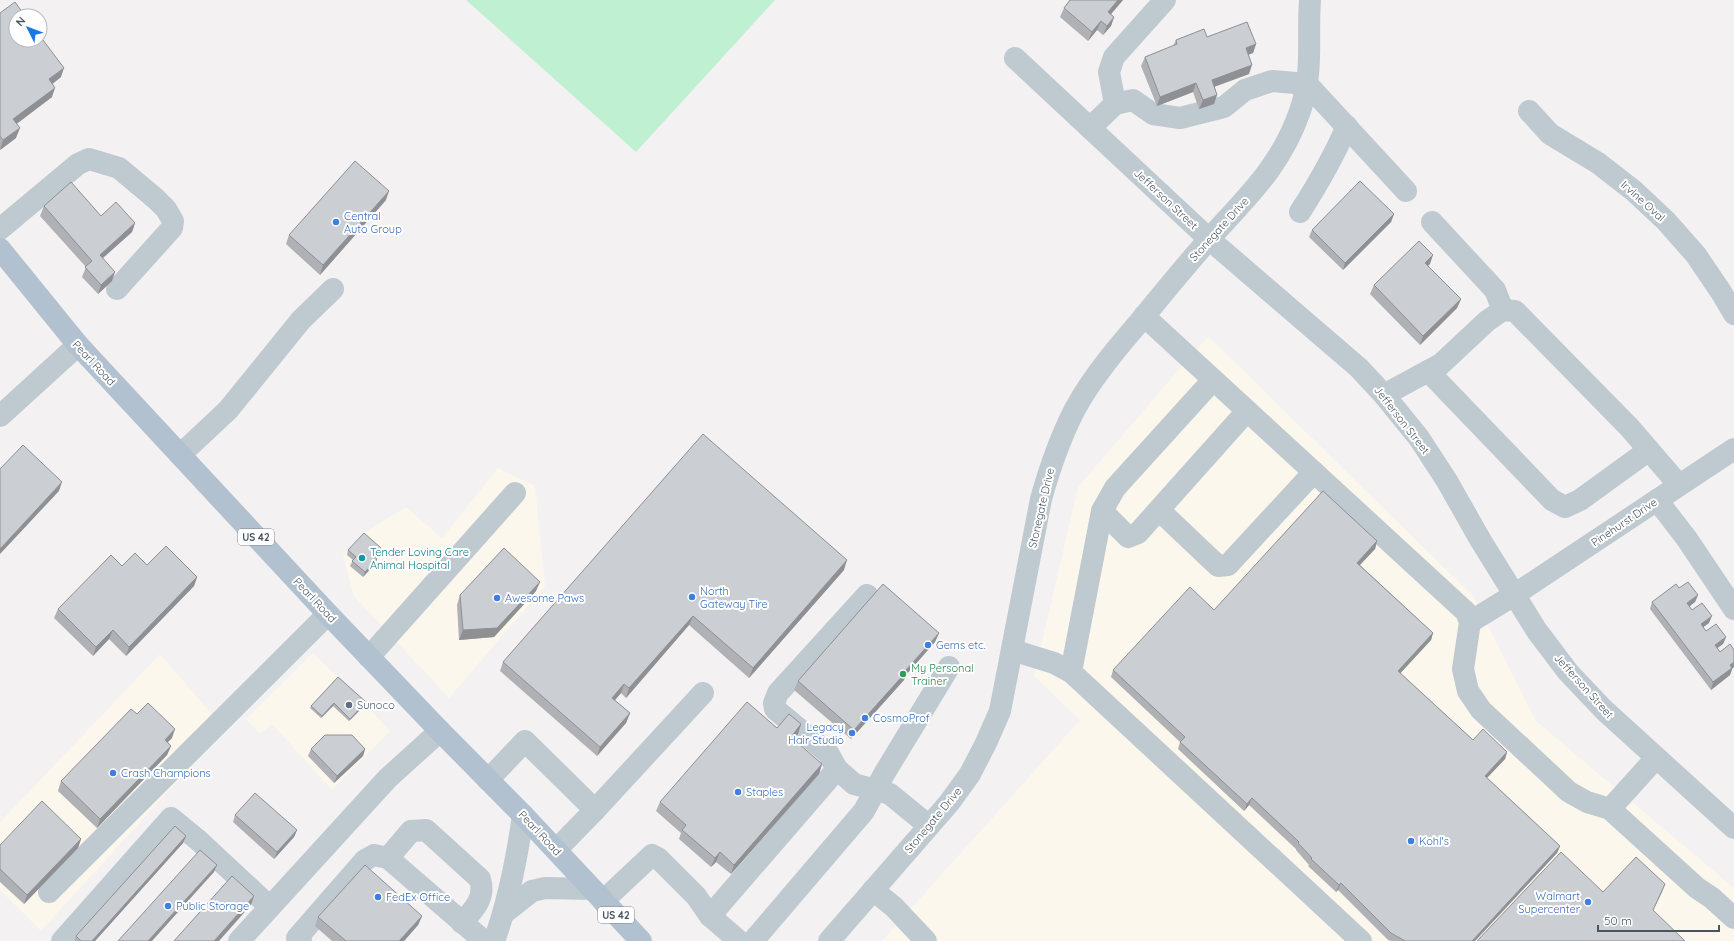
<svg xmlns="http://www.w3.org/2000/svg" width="1734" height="941" font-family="Quicksand,sans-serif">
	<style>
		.commercial { fill: #fcf7ec }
		.green { fill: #c0f0d2 }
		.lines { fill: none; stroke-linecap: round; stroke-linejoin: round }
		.minor { stroke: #bfc9d0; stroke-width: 22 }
		.major { stroke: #b1c1cf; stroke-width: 22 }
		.wall { fill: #afb1b5 }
		.shaded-wall { fill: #8e9094 }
		.building { fill: #cbced3; stroke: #8e9094 }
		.shop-dot { fill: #3f7fe0; stroke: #fff; stroke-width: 1.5 }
		.culture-dot { fill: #0f9aa8; stroke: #fff; stroke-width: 1.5 }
		.leisure-dot { fill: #2e9e5b; stroke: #fff; stroke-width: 1.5 }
		.service-dot { fill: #5c6f8a; stroke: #fff; stroke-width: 1.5 }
		.labels { text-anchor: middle; stroke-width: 4; stroke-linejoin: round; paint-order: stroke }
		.shield { fill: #fff; stroke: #80888f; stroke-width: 1 }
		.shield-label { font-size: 10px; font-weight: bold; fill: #49555f }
		.street-label { font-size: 11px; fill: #49555f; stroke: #fff }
		.shop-label { font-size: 11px; fill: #366cbe; stroke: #fff; text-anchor: start }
		.culture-label { font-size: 11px; fill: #0d838f; stroke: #fff; text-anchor: start }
		.leisure-label { font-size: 11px; fill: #27864d; stroke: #fff; text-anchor: start }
		.service-label { font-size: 11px; fill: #4e5e75; stroke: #fff; text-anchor: start }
	</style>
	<rect width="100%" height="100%" fill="#f3f1f1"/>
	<!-- commercial -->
	<g class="commercial">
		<polygon points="1208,336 1473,596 1536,721 1734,888 1734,941 882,941 1080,720 1034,676 1078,487"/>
		<polygon points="498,468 535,486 545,586 449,698 354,596 343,556 364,533 406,507 442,538"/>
		<polygon points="313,653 366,705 390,731 332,790 272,724 260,734 246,719"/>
		<polygon points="160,654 214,716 227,727 41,931 0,890 0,822"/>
	</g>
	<!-- green -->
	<polygon class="green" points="466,0 775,0 636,152"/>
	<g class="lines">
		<!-- minor -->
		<g class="minor">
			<polyline points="1015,58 1209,239 1359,368 1384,395 1419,438 1447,481 1481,541 1537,631 1568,672 1604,710 1734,828"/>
			<polyline points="1115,104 1109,72 1114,57 1165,0"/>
			<polyline points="1529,111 1550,134 1598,163 1634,191 1666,221 1696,255 1721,292 1734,314"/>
			<polyline points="1090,128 1115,104 1133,100 1153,114 1180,118 1224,107 1245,90 1272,81 1307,84 1406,191"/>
			<path d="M1300 212C1318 184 1334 156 1347 126"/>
			<polyline points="1432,222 1495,290 1503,310"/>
			<polyline points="0,229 78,164 89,159 119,168 156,199 166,209 173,221 172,228 117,289"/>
			<polyline points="1144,316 1466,612 1470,622 1463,669 1468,691 1481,710 1569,792 1587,802 1610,809 1697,888 1712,898 1734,918"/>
			<polyline points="1428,371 1552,500 1565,507 1580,500 1649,450"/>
			<polyline points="1384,395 1441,364 1487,321 1503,310 1515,311 1629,427 1679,485"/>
			<polyline points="0,416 78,345"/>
			<polyline points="180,455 228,410 301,320 333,289"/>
			<polyline points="1657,500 1687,539 1734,609"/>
			<polyline points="1159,510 1218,566 1228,565 1314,472"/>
			<polyline points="1102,511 1128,537 1138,533 1247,411"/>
			<polyline points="867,595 778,693 774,703 775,709 828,753 837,769 854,784 890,794 929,826"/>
			<polyline points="1470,622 1514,595 1734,449"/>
			<polyline points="1012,650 1054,663 1071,672 1361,941"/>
			<polyline points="369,657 515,493"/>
			<polyline points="1071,672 1102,511 1115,488 1213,380"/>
			<polyline points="488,780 525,741 595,810 556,850"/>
			<polyline points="1610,809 1656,758"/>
			<polyline points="595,810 703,693"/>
			<path d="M388 858 411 831 426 830 480 879C486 898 474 909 462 923"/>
			<polyline points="873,890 894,907 926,941"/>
			<polyline points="49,892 328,614"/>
			<polyline points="603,901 652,855 658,858 696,896 710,916 739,941"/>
			<polyline points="504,913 532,891 545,888 592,889"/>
			<polyline points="710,916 837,769"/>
			<polyline points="62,941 171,818 198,840 270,907"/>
			<polyline points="239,941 388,778 440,731"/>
			<polyline points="301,941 297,938 365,860 374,855 388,858 484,941"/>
			<path d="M494 941C509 900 517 858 523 815"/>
			<polyline points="753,941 864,811 884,774 949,667"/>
			<path d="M829 941 949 803 970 774 986 743 1000 711 1041 499C1050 467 1060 438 1075 409 1093 376 1118 347 1142 319 1164 292 1187 264 1210 238 1248 196 1281 166 1300 111 1314 71 1307 39 1310 0"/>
		</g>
		<!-- major -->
		<polyline class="major" points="0,249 78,345 328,614 440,731 523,815 641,941"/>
	</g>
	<!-- wall -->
	<g class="wall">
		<polygon points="1070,0 1123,0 1111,14 1114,17 1111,26 1103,35 1097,30 1088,41 1060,17 1064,8"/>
		<polygon points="0,13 61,77 52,84 52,97 16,124 16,138 0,150"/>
		<polygon points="1207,37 1256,44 1253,53 1248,55 1249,74 1214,87 1217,95 1214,104 1199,109 1193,92 1157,106 1141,66 1145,57 1173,46 1176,40"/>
		<polygon points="386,200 320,275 286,244 289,235"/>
		<polygon points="44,206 101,216 135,223 132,232 103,258 112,281 98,294 82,277 86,267 40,216"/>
		<polygon points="1394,214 1391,222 1343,270 1309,237 1312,230"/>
		<polygon points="1430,264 1428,266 1461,299 1457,308 1420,345 1370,294 1374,285"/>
		<polygon points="1377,541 1375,549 1360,565 1433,633 1431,640 1400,673 1473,740 1507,752 1505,759 1487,778 1560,846 1557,853 1475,941 1391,941 1388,940 1338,890 1336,892 1308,866 1309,865 1296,850 1296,849 1249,805 1244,811 1178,749 1180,742 1111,677 1113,670 1214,610"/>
		<polygon points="348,550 379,552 375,557 377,559 375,564 363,577 350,566 353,560 347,555"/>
		<polygon points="147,565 197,577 194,586 126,656 109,639 93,656 54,618 58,609 122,566"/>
		<polygon points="844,570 749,678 689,625 626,698 621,693 615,700 630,713 626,723 597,756 500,671 503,662"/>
		<polygon points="1679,588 1698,595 1695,602 1689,607 1692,610 1709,623 1703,627 1706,631 1726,637 1723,644 1717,648 1732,669 1730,675 1711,690 1650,609 1652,602"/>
		<polygon points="536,591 494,637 459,640 457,605 460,595"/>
		<polygon points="939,633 935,642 905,676 904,680 851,739 794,690 798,681"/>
		<polygon points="338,677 366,702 365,705 349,721 333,706 321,718 310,708 311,706"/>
		<polygon points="137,714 172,738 168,742 171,746 167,755 97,828 58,791 61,781"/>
		<polygon points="801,724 798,734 793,739 822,764 819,774 731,874 716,862 711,867 679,839 681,833 656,811 660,802 777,728"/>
		<polygon points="311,749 365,749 363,756 334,783 308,756"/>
		<polygon points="235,815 297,830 294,837 274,859 233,822"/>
		<polygon points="186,836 183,843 95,941 74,941 76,936"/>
		<polygon points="81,839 78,848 24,904 0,882 0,845"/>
		<polygon points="422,916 418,925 404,941 332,941 315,926 318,917"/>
	</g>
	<!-- shaded-wall -->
	<g class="shaded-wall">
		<polygon points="1118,0 1123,0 1105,21 1108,12"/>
		<polygon points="1114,17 1111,26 1103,35 1107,26"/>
		<polygon points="1101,21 1097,30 1088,41 1092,32"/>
		<polygon points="1256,44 1253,53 1242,57 1246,48"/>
		<polygon points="1252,65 1249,74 1208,89 1212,80"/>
		<polygon points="64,68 61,77 46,89 49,79"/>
		<polygon points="1196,83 1193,92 1157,106 1160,97"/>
		<polygon points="55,88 52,97 10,129 13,119"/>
		<polygon points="1217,95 1214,104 1199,109 1203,100"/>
		<polygon points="20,128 16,138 0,150 3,140"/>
		<polygon points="389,191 386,200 320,275 323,265"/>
		<polygon points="1394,214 1391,222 1343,270 1345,263"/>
		<polygon points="135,223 132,232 96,264 100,255"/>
		<polygon points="1433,255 1430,264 1422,272 1425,263"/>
		<polygon points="115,272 112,281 98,294 101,285"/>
		<polygon points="1461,299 1457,308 1420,345 1423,336"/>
		<polygon points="62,482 59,491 0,554 0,549"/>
		<polygon points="1377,541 1375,549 1355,570 1357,563"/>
		<polygon points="381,548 379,552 372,560 373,556"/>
		<polygon points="377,559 375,564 363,577 365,572"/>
		<polygon points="847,560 844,570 749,678 753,668"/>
		<polygon points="197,577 194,586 126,656 129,647"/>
		<polygon points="540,582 536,591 494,637 459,640 463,630"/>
		<polygon points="1698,595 1695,602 1684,610 1687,603"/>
		<polygon points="693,616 689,625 626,698 629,688"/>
		<polygon points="1712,616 1709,623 1698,631 1701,624"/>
		<polygon points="113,630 109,639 93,656 96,647"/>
		<polygon points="939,633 935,642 905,676 904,680 851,739 854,730"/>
		<polygon points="1433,633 1431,640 1396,678 1398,671"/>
		<polygon points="1726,637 1723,644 1712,652 1715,645"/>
		<polygon points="1734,662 1734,667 1732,669 1730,675 1711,690 1713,682 1730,665"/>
		<polygon points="624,684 621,693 609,707 612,698"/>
		<polygon points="366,702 365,705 349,721 350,719"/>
		<polygon points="334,703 333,706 321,718 322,716"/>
		<polygon points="630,713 626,723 597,756 600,747"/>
		<polygon points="801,724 798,734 787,746 791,737"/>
		<polygon points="175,729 172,738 161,749 165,740"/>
		<polygon points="171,746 167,755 97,828 100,819"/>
		<polygon points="365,749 363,756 334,783 337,776"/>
		<polygon points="1507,752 1505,759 1482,783 1485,776"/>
		<polygon points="822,764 819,774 731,874 734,865"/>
		<polygon points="1252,798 1249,805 1244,811 1247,804"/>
		<polygon points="297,830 294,837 274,859 277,852"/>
		<polygon points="186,836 183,843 95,941 92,941"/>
		<polygon points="81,839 78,848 24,904 27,895"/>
		<polygon points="1560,846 1557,853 1475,941 1472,941"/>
		<polygon points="720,852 716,862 711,867 715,858"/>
		<polygon points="217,865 214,872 152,941 148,941"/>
		<polygon points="1341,883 1338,890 1336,892 1339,885"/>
		<polygon points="1665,884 1662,892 1650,917 1653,910"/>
		<polygon points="254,896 251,905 219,941 214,941"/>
		<polygon points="422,916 418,925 404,941 399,941"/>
	</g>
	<!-- building -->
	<g class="building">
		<polygon points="1070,0 1118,0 1108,12 1114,17 1107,26 1101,21 1092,32 1064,8"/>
		<polygon points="15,2 25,16 16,16 16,40 40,40 40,36 64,68 49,79 55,88 13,119 20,128 3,140 0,136 0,13"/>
		<polygon points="1247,22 1256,44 1246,48 1252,65 1212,80 1217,95 1203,100 1196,83 1160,97 1145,57 1177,44 1176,40 1204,29 1207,37"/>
		<polygon points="355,161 389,191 323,265 289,235"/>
		<polygon points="1360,181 1394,214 1345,263 1312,230"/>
		<polygon points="71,182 101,216 116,202 135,223 100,255 115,272 101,285 85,267 92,261 44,206"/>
		<polygon points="1419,241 1433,255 1425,263 1461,299 1423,336 1374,285"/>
		<polygon points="703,434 847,560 753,668 693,616 629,688 624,684 612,698 630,713 600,747 503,662"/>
		<polygon points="23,445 62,482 0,549 0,469"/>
		<polygon points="1323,491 1377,541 1357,563 1433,633 1398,671 1473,740 1483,729 1507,752 1485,776 1560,846 1472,941 1405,941 1391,933 1341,883 1339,885 1311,859 1312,858 1298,843 1299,842 1252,798 1247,804 1180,742 1185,737 1113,670 1190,587 1214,610"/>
		<polygon points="364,533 381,548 373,556 377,559 365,572 352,561 356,557 348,550"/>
		<polygon points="166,546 197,577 129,647 113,630 96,647 58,609 111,555 122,566 135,553 147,565"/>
		<polygon points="504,548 540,582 497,628 463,630 460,595"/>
		<polygon points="1688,582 1698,595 1687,603 1692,610 1702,603 1712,616 1701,624 1706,631 1716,624 1726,637 1715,645 1720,652 1730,644 1734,650 1734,662 1730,665 1732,668 1713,682 1652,602 1676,584 1679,588"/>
		<polygon points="883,584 939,633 906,670 907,671 854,730 798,681"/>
		<polygon points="338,677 366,702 350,719 334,703 322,716 311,706"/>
		<polygon points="747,702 777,728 789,714 801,724 791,737 822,764 734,865 720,852 715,858 682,830 686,825 660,802"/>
		<polygon points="148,703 175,729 165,740 171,746 100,819 61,781 131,709 137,714"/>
		<polygon points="325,735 352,735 365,749 337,776 311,749"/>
		<polygon points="255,793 297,830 277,852 235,815"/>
		<polygon points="42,801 81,839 27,895 0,869 0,845"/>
		<polygon points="175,826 186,836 92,941 81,941 76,936"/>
		<polygon points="200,850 217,865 148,941 118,941"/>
		<polygon points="1561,852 1603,892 1636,857 1665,884 1653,910 1685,941 1477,941"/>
		<polygon points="365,865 422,916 399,941 346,941 318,917"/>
		<polygon points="232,876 254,896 214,941 174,941"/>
	</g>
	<!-- markers -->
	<g class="shop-dot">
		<circle cx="336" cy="222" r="4"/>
		<circle cx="692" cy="597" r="4"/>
		<circle cx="497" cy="598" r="4"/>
		<circle cx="928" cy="645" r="4"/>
		<circle cx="865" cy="718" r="4"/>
		<circle cx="852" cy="733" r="4"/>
		<circle cx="113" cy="773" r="4"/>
		<circle cx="738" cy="792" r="4"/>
		<circle cx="1411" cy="841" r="4"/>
		<circle cx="378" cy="897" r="4"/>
		<circle cx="1588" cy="902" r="4"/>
		<circle cx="168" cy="906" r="4"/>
	</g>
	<circle class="culture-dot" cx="362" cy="558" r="4"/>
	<circle class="leisure-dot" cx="903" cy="674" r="4"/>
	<circle class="service-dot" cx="349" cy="705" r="4"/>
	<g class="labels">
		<!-- shield labels -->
		<g class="shield">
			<rect x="238" y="529" width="36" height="16" rx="3"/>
			<rect x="598" y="907" width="36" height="16" rx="3"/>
		</g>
		<g class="shield-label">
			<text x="256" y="541">US 42</text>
			<text x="616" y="919">US 42</text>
		</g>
		<!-- street labels -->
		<g class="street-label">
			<text transform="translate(1166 199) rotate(43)" y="4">Jefferson Street</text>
			<text transform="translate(1643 201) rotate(42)" y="4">Irvine Oval</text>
			<text transform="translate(1219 229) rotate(-48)" y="4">Stonegate Drive</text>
			<text transform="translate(94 363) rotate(47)" y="4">Pearl Road</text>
			<text transform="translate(1402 420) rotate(52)" y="4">Jefferson Street</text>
			<text transform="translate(1041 508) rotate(-77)" y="4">Stonegate Drive</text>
			<text transform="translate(1624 522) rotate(-34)" y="4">Pinehurst Drive</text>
			<text transform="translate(315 600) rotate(47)" y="4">Pearl Road</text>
			<text transform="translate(1584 686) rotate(48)" y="4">Jefferson Street</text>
			<text transform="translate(933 820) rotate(-50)" y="4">Stonegate Drive</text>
			<text transform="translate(540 833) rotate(47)" y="4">Pearl Road</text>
		</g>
		<!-- shop labels -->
		<g class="shop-label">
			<text x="344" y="220">Central<tspan x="344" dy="13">Auto Group</tspan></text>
			<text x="700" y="595">North<tspan x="700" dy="13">Gateway Tire</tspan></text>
			<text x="505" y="602">Awesome Paws</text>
			<text x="936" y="649">Gems etc.</text>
			<text x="873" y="722">CosmoProf</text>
			<text x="844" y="731" text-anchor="end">Legacy<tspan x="844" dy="13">Hair Studio</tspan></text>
			<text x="121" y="777">Crash Champions</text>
			<text x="746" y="796">Staples</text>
			<text x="1419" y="845">Kohl's</text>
			<text x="1580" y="900" text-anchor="end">Walmart<tspan x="1580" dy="13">Supercenter</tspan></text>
			<text x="386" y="901">FedEx Office</text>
			<text x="176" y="910">Public Storage</text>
		</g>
		<!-- culture labels -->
		<g class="culture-label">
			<text x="370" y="556">Tender Loving Care<tspan x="370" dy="13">Animal Hospital</tspan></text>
		</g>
		<!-- leisure labels -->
		<g class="leisure-label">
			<text x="911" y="672">My Personal<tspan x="911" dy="13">Trainer</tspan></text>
		</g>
		<!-- service labels -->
		<g class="service-label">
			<text x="357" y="709">Sunoco</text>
		</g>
	</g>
	<!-- north arrow -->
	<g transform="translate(28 28) rotate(312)"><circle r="19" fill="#ffffff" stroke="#b6bbbf"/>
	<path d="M0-3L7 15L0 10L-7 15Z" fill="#1a77e4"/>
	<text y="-6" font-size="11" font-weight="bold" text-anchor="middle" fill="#49555f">N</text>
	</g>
	<!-- scale -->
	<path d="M1598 925v6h121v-6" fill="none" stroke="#49555f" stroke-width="2"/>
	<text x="1604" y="925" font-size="12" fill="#49555f" stroke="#ffffff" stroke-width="3" paint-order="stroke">50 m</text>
</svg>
